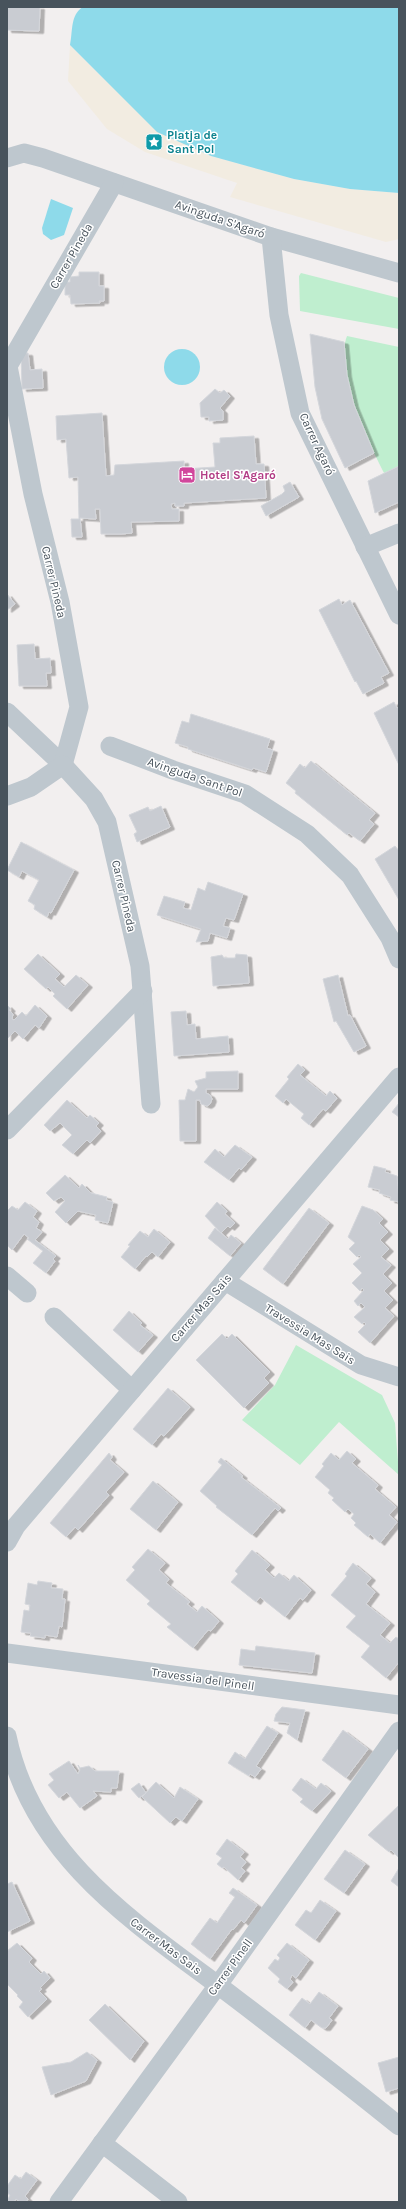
<svg xmlns="http://www.w3.org/2000/svg" width="406" height="2209" font-family="Karla,sans-serif">
	<style>
		.green { fill: #bfeecf }
		.sand { fill: #f2ece1 }
		.water { fill: #8edaea }
		.building { fill: #c9ccd2; stroke: #d4d6db; filter: url(#shadow) }
		.lines { fill: none; stroke-linecap: round; stroke-linejoin: round }
		.street { stroke: #bec7ce; stroke-width: 19 }
		.labels { text-anchor: middle; stroke-width: 3; stroke-linejoin: round; paint-order: stroke }
		.culture-label { font-size: 12px; font-weight: bold; fill: #0d838f; stroke: #fff; text-anchor: start }
		.street-label { font-size: 12px; fill: #48535c; stroke: #fff }
		.hotel-label { font-size: 12px; font-weight: bold; fill: #b23c85; stroke: #fff; text-anchor: start }
	</style>
	<defs>
		<filter id="shadow"><feDropShadow dx="4.5" dy="2.5" stdDeviation="0" flood-color="#0004"/></filter>
	</defs>
	<rect width="100%" height="100%" fill="#f2efef"/>
	<!-- green -->
	<g class="green">
		<polygon points="301,273 399,298 399,329 300,311 299,276"/>
		<path d="M347 336 399 347V466L384 473C368 442 334 370 347 336Z"/>
		<polygon points="296,1345 382,1395 395,1423 399,1475 339,1422 300,1465 242,1420 275,1385"/>
	</g>
	<!-- sand -->
	<polygon class="sand" points="70,45 103,78 211,156 294,179 350,189 399,193 399,239 386,242 230,197 237,183 145,152 107,129 68,81"/>
	<!-- water -->
	<g class="water">
		<path d="M83 7H399V193L350 189 294 179 211 156 157 132 70 45C73 31 70 15 83 7Z"/>
		<polygon points="51,199 73,208 64,235 51,240 43,234 42,228"/>
		<circle cx="182" cy="367" r="18"/>
	</g>
	<!-- building -->
	<g class="building">
		<polygon points="7,7 40,7 39,31 7,30"/>
		<polygon points="79,272 99,272 99,286 104,286 104,301 99,301 100,303 71,304 70,295 65,295 65,282 70,282 70,277 79,276"/>
		<polygon points="310,334 344,342 347,375 354,405 374,453 345,468 322,419 315,387"/>
		<polygon points="21,353 28,353 30,370 42,369 43,388 22,389"/>
		<polygon points="215,389 220,393 224,390 230,396 220,408 223,411 223,420 209,421 209,417 201,417 200,403"/>
		<polygon points="102,413 106,476 114,475 115,465 184,461 184,469 215,467 213,443 220,443 220,438 254,436 256,464 264,464 266,498 184,503 184,506 175,506 175,503 171,504 172,509 179,509 179,521 131,522 132,533 121,534 101,534 100,509 95,509 96,519 80,518 82,537 72,537 71,519 79,519 78,477 69,478 66,439 57,440 56,416"/>
		<polygon points="399,466 399,502 375,513 368,481"/>
		<polygon points="290,482 299,497 266,516 261,506 282,494 285,491 283,486"/>
		<polygon points="7,594 15,604 7,610"/>
		<polygon points="339,599 342,605 350,600 389,673 381,677 384,683 363,694 356,681 355,682 319,610"/>
		<polygon points="34,644 35,659 50,658 51,673 46,673 47,686 19,686 17,645"/>
		<polygon points="394,702 397,708 399,707 399,765 374,713"/>
		<polygon points="191,714 270,739 267,748 273,750 266,772 253,768 252,770 188,749 188,747 175,743 182,721 189,723"/>
		<polygon points="311,761 375,813 369,820 374,824 360,841 349,833 347,835 295,793 296,791 286,783 300,764 305,768"/>
		<polygon points="161,806 170,827 137,842 134,834 137,832 129,815 148,807 150,811"/>
		<polygon points="21,842 74,870 51,913 49,912 47,917 34,909 35,905 28,901 39,880 22,871 19,877 7,870"/>
		<polygon points="395,846 399,851 399,900 375,859"/>
		<polygon points="208,882 243,894 234,920 226,918 223,926 230,928 227,938 210,933 208,941 196,942 201,929 157,915 164,896 185,902 183,908 191,910 198,888 205,891"/>
		<polygon points="38,954 60,974 55,979 64,987 76,975 88,985 67,1009 53,996 55,994 48,987 46,989 24,969"/>
		<polygon points="236,954 247,955 249,983 213,986 211,957 222,955 224,958 235,958"/>
		<polygon points="338,975 348,1016 350,1015 366,1046 354,1052 336,1021 334,1022 323,979"/>
		<polygon points="7,1005 11,1009 9,1010 13,1014 12,1019 14,1020 22,1012 26,1016 35,1005 47,1016 39,1028 35,1025 23,1039 15,1031 7,1039"/>
		<polygon points="186,1011 187,1025 195,1024 196,1039 228,1036 229,1052 174,1056 171,1012"/>
		<polygon points="298,1064 305,1070 300,1075 326,1096 330,1091 337,1098 326,1111 323,1109 309,1125 301,1118 304,1114 286,1099 283,1103 275,1096 289,1079 287,1077"/>
		<polygon points="238,1071 238,1089 206,1089 206,1093 210,1095 212,1099 210,1104 207,1106 201,1104 200,1100 196,1100 196,1141 180,1141 179,1100 185,1100 188,1089 194,1092 198,1087 195,1081 206,1078 206,1072"/>
		<polygon points="67,1100 87,1118 90,1115 99,1123 96,1126 101,1131 90,1143 87,1140 73,1154 62,1145 72,1135 60,1123 50,1131 44,1125"/>
		<polygon points="399,1103 399,1117 392,1112"/>
		<polygon points="235,1145 252,1157 241,1170 239,1168 229,1180 204,1162 215,1149 224,1157"/>
		<polygon points="374,1166 386,1169 385,1172 397,1176 399,1202 390,1200 391,1197 379,1193 380,1190 368,1187"/>
		<polygon points="65,1175 79,1188 82,1184 91,1193 107,1197 106,1200 113,1202 108,1223 95,1220 96,1215 78,1211 66,1223 55,1212 65,1201 61,1197 54,1201 46,1193"/>
		<polygon points="25,1202 37,1211 33,1217 39,1222 36,1228 42,1232 35,1240 56,1256 53,1259 55,1261 46,1273 33,1263 43,1251 27,1239 29,1238 24,1234 12,1250 7,1245 7,1211 12,1206 18,1210"/>
		<polygon points="217,1202 227,1211 225,1214 235,1223 230,1228 228,1226 221,1233 205,1216"/>
		<polygon points="362,1206 373,1210 383,1219 379,1223 388,1232 380,1240 389,1249 381,1257 391,1265 383,1274 392,1283 384,1291 393,1300 385,1308 394,1316 370,1343 358,1332 366,1324 364,1322 362,1324 354,1317 365,1307 361,1303 358,1306 354,1301 364,1290 362,1288 360,1291 352,1283 362,1273 353,1264 361,1257 359,1255 357,1257 349,1249 355,1243 348,1237"/>
		<polygon points="309,1208 329,1223 283,1284 263,1269"/>
		<polygon points="215,1228 228,1239 231,1235 241,1243 230,1256 208,1238"/>
		<polygon points="154,1229 170,1242 158,1257 152,1252 147,1257 146,1256 135,1269 121,1257 130,1246 128,1245 140,1231 148,1237"/>
		<polygon points="129,1311 142,1323 140,1325 153,1335 138,1352 113,1330"/>
		<polygon points="222,1334 227,1339 232,1334 270,1372 264,1378 269,1383 244,1408 196,1360"/>
		<polygon points="168,1388 190,1407 164,1436 161,1434 152,1445 133,1429"/>
		<polygon points="347,1451 356,1459 352,1463 378,1485 375,1489 396,1507 389,1515 397,1522 380,1543 370,1534 368,1537 354,1525 356,1523 351,1518 354,1514 348,1509 345,1512 332,1500 334,1498 328,1493 330,1490 315,1477 324,1466 322,1464 331,1453 339,1460"/>
		<polygon points="109,1453 112,1457 110,1460 124,1472 106,1492 109,1495 78,1530 75,1527 66,1537 50,1523"/>
		<polygon points="221,1458 243,1476 241,1477 281,1508 278,1511 275,1508 252,1535 216,1507 217,1506 200,1491 222,1465 218,1462"/>
		<polygon points="153,1481 178,1502 156,1530 130,1509"/>
		<polygon points="148,1549 165,1563 159,1570 169,1579 166,1583 190,1602 187,1604 197,1612 202,1606 219,1621 211,1631 208,1630 193,1648 167,1627 171,1624 147,1604 150,1601 126,1580 135,1570 132,1567"/>
		<polygon points="252,1550 270,1565 265,1570 274,1578 279,1573 289,1581 294,1575 311,1590 303,1600 300,1598 285,1617 260,1597 256,1602 231,1582 238,1574 235,1571"/>
		<polygon points="353,1563 371,1578 366,1584 375,1592 366,1604 390,1623 380,1635 390,1643 396,1637 399,1639 399,1662 386,1678 361,1657 370,1646 346,1627 356,1616 331,1595 347,1576 345,1574"/>
		<polygon points="38,1581 52,1583 51,1588 63,1589 62,1599 65,1599 62,1627 59,1626 57,1637 45,1635 45,1638 30,1636 31,1633 21,1632 24,1610 29,1611 30,1605 25,1604 28,1583 37,1585"/>
		<polygon points="256,1646 315,1653 312,1673 239,1665 241,1649 255,1651"/>
		<polygon points="282,1707 305,1710 297,1740 287,1733 290,1723 274,1721 276,1714"/>
		<polygon points="267,1726 278,1733 256,1766 261,1769 255,1777 250,1774 249,1776 228,1763 235,1752 245,1759"/>
		<polygon points="343,1730 368,1749 346,1778 322,1760"/>
		<polygon points="69,1761 78,1774 80,1770 78,1765 80,1768 89,1766 95,1771 119,1771 117,1788 111,1788 111,1792 93,1791 97,1796 80,1808 67,1792 59,1798 48,1785 54,1780 49,1774"/>
		<polygon points="301,1778 316,1789 321,1783 331,1791 312,1811 300,1802 303,1799 292,1790"/>
		<polygon points="156,1782 174,1798 180,1787 198,1799 182,1821 176,1817 170,1823 142,1797"/>
		<polygon points="139,1783 146,1793 139,1798 131,1789"/>
		<polygon points="399,1805 399,1858 391,1850 389,1852 368,1835"/>
		<polygon points="227,1839 244,1852 240,1857 246,1862 241,1868 245,1871 238,1880 224,1867 222,1868 217,1864 222,1858 216,1854"/>
		<polygon points="345,1850 365,1864 344,1893 324,1879"/>
		<polygon points="399,1868 399,1887 391,1881"/>
		<polygon points="12,1882 30,1921 7,1932 7,1884"/>
		<polygon points="233,1888 257,1905 244,1923 241,1920 233,1930 232,1929 210,1959 191,1944 210,1918 217,1923 235,1897 229,1893"/>
		<polygon points="320,1900 336,1911 315,1940 295,1925 306,1910 311,1913"/>
		<polygon points="17,1943 32,1958 29,1962 41,1974 44,1971 50,1978 40,1988 42,1989 39,1991 47,1999 28,2017 19,2007 23,2002 17,1996 18,1995 7,1984 7,1951"/>
		<polygon points="287,1943 309,1960 296,1978 292,1975 290,1979 293,1982 287,1989 278,1982 280,1979 268,1968 275,1959 278,1961 280,1958 277,1955"/>
		<polygon points="319,1992 338,2006 329,2018 332,2020 326,2028 322,2028 311,2020 305,2028 289,2015 302,1998 310,2004"/>
		<polygon points="105,2004 144,2041 130,2060 89,2020"/>
		<polygon points="87,2052 97,2060 86,2081 51,2095 42,2067 71,2062"/>
		<polygon points="399,2057 399,2088 386,2092 378,2063"/>
		<polygon points="26,2172 37,2180 25,2196 28,2199 26,2202 20,2202 16,2199 14,2202 7,2202 10,2195 7,2193 7,2186 15,2175 21,2179"/>
	</g>
	<g class="lines">
		<!-- street -->
		<g class="street">
			<polyline points="7,158 24,153 43,158 271,237 399,273"/>
			<polyline points="271,237 279,315 300,413 399,615"/>
			<polyline points="365,547 399,533"/>
			<polyline points="7,712 63,765 94,799 107,822 140,966 151,1104"/>
			<polyline points="110,746 173,770 245,794 307,834 350,875 390,938 399,959"/>
			<polyline points="63,765 79,707 60,602 33,494 8,366 114,183"/>
			<polyline points="7,796 31,787 63,765"/>
			<polyline points="7,1130 143,991"/>
			<polyline points="7,1276 27,1293"/>
			<polyline points="225,1281 361,1365 399,1377"/>
			<polyline points="54,1317 132,1390"/>
			<polyline points="7,1542 16,1526 399,1077"/>
			<polyline points="7,1653 399,1705"/>
			<path d="M7 1736C33 1861 140 1926 235 1998 290 2040 345 2082 399 2126"/>
			<polyline points="102,2143 178,2202"/>
			<polyline points="59,2202 218,1985 399,1731"/>
		</g>
	</g>
	<!-- icons -->
	<defs>
		<g id="sight-square" transform="scale(0.9)"><rect x="-9" y="-9" width="18" height="18" rx="4" fill="#0f9aa8" stroke="#fff"/><path d="M0-6L1.8-2.2L6-1.7L2.9 1.2L3.7 5.4L0 3.3L-3.7 5.4L-2.9 1.2L-6-1.7L-1.8-2.2Z" fill="#fff"/></g>
		<g id="hotel-square" transform="scale(0.9)"><rect x="-9" y="-9" width="18" height="18" rx="4" fill="#d1479c" stroke="#fff"/><path d="M-6-4.5h1.5V1H6V5H4.5V3h-9V5H-6ZM-4 0a1.8 1.8 0 1 1 3.6 0ZM.5 0V-2.5h3Q6-2.5 6 0Z" fill="#fff"/></g>
	</defs>
	<g fill-rule="evenodd">
		<use href="#sight-square" x="154" y="142"/>
		<use href="#hotel-square" x="187" y="475"/>
	</g>
	<g class="labels">
		<!-- culture labels -->
		<g class="culture-label">
			<text x="167" y="139">Platja de<tspan x="167" dy="14">Sant Pol</tspan></text>
		</g>
		<!-- street labels -->
		<g class="street-label">
			<text transform="translate(220 219) rotate(19)" y="4">Avinguda S'Agaró</text>
			<text transform="translate(71 256) rotate(-60)" y="4">Carrer Pineda</text>
			<text transform="translate(317 444) rotate(65)" y="4">Carrer Agaró</text>
			<text transform="translate(54 582) rotate(77)" y="4">Carrer Pineda</text>
			<text transform="translate(195 777) rotate(19)" y="4">Avinguda Sant Pol</text>
			<text transform="translate(124 896) rotate(77)" y="4">Carrer Pineda</text>
			<text transform="translate(201 1308) rotate(-49)" y="4">Carrer Mas Sais</text>
			<text transform="translate(310 1334) rotate(32)" y="4">Travessia Mas Sais</text>
			<text transform="translate(203 1679) rotate(8)" y="4">Travessia del Pinell</text>
			<text transform="translate(166 1946) rotate(37)" y="4">Carrer Mas Sais</text>
			<text transform="translate(230 1967) rotate(-54)" y="4">Carrer Pinell</text>
		</g>
		<!-- hotel labels -->
		<g class="hotel-label">
			<text x="200" y="479">Hotel S'Agaró</text>
		</g>
	</g>
	<!-- border -->
	<rect width="406" height="2209" fill="none" stroke="#48535c" stroke-width="16"/>
</svg>
